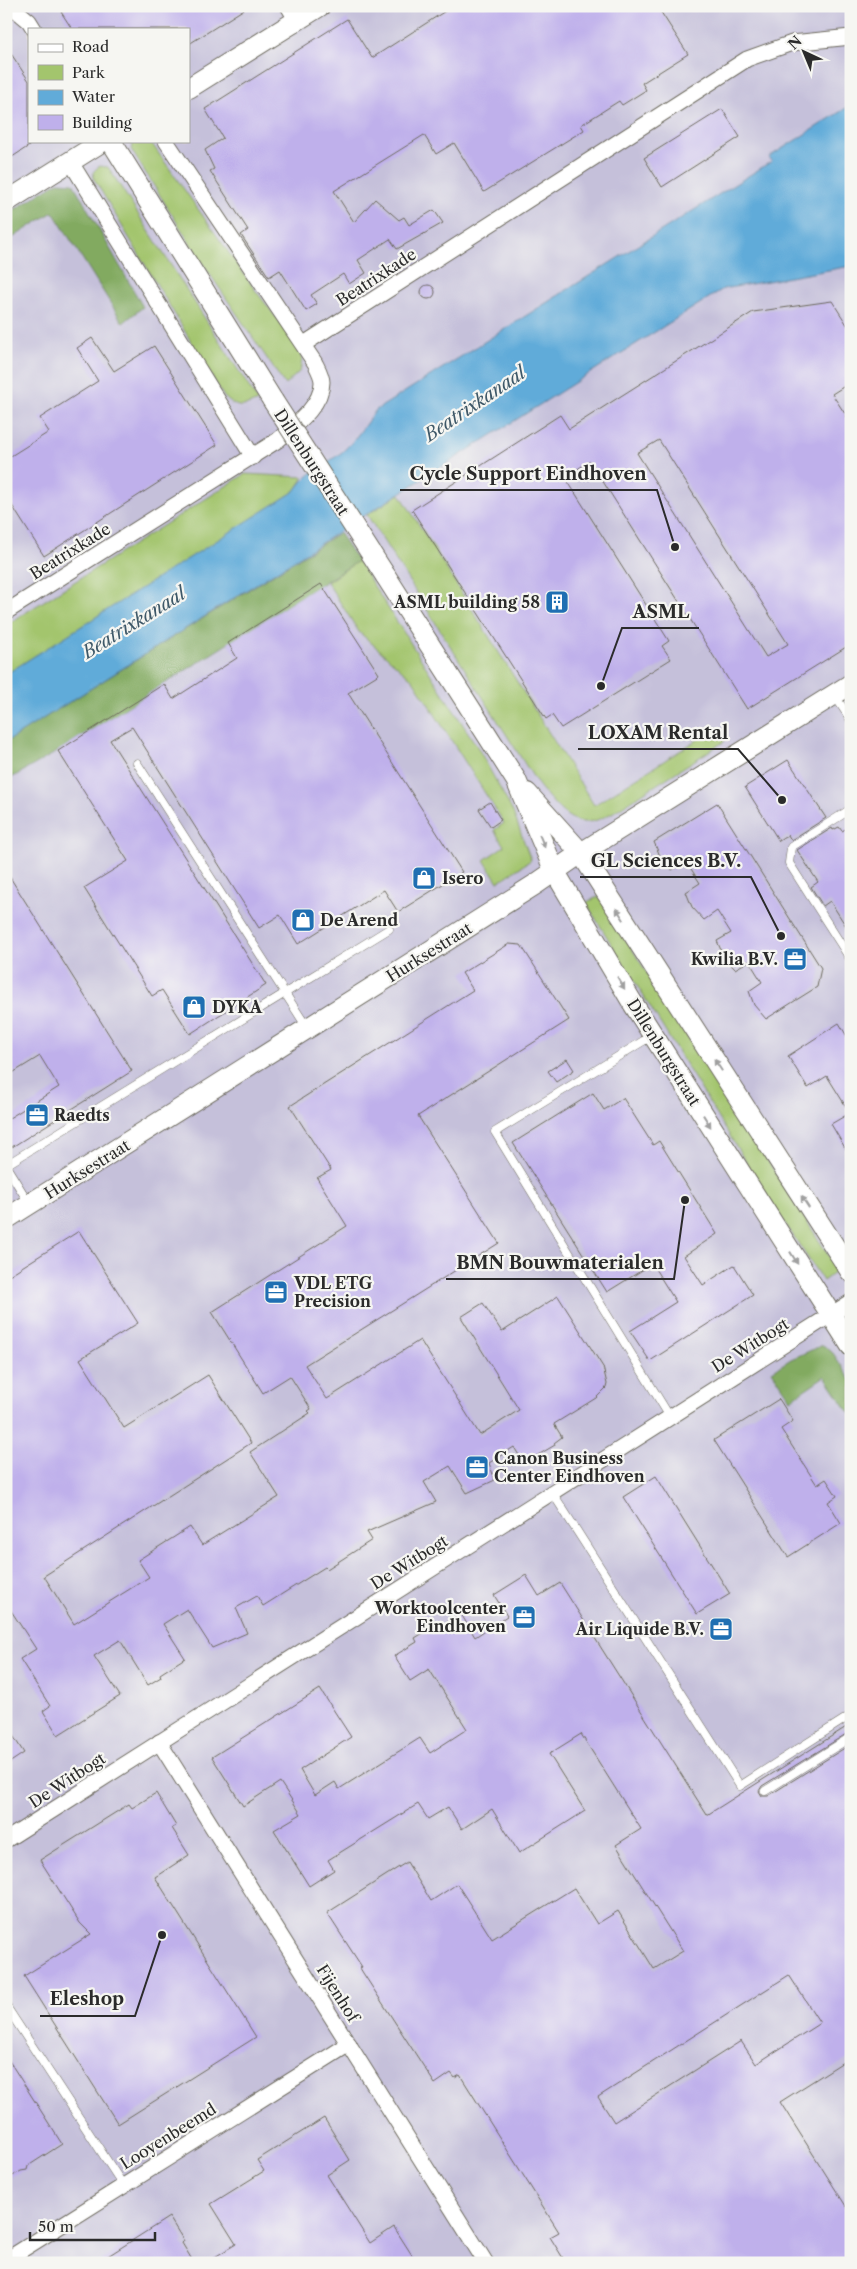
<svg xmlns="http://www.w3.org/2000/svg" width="857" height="2269" font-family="'Libre Caslon Text',serif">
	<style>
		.industrial { fill: #c5c0da; fill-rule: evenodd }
		.green { fill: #a3c56d; stroke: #67784c }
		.forest { fill: #82aa60; stroke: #566a46 }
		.water { fill: #61abd9; stroke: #466b82 }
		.building { fill: #bfb0eb; fill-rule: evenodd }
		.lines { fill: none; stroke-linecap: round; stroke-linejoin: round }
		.lane-casing { stroke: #6d6a5e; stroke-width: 9 }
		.street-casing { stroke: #6d6a5e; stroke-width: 17 }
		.secondary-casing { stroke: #6d6a5e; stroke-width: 22 }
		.lane { stroke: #fff; stroke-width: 8 }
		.street { stroke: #fff; stroke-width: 15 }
		.secondary { stroke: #fff; stroke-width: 20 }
		.secondary-bridge-casing { stroke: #6d6a5e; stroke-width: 22; stroke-linecap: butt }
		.secondary-bridge { stroke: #fff; stroke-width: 20 }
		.oneway { fill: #a0a0a0 }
		.labels { text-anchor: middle; stroke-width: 4.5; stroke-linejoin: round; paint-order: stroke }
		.street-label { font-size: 16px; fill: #2b2b2b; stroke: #f6f6f2 }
		.poi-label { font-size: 16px; font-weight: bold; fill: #2b2b2b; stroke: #f6f6f2; text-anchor: start }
		.water-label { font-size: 18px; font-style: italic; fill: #3e5868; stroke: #f6f6f2 }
		.leader { fill: none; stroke: #2b2b2b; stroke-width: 2 }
		.callout-dot { fill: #2b2b2b; stroke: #f6f6f2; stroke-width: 2 }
		.callout-label { font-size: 18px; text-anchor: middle; font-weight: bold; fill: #2b2b2b; stroke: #f6f6f2; stroke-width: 4.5; stroke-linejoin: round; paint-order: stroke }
	</style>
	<rect width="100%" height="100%" fill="#f6f6f2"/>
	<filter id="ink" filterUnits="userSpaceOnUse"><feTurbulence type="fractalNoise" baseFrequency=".02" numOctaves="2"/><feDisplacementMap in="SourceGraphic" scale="10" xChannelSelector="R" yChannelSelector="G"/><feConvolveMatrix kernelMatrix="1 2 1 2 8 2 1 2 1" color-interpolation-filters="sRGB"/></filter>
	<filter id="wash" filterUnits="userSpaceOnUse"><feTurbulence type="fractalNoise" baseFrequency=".0096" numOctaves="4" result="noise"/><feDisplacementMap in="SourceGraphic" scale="20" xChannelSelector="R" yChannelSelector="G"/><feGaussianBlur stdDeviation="1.12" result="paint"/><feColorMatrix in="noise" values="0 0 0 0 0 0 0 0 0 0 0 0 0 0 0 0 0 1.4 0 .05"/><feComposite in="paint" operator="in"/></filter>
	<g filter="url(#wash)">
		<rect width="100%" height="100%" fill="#e7e0bd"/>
		<!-- industrial -->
		<path class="industrial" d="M6 6H851V2263H6ZM29 29H189V141H29Z"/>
		<!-- green -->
		<g class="green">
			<polygon points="136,141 150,141 256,291 298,346 302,360 300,371 285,385 203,264 132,151 133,143"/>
			<path d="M99 166 108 167 258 401C242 408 237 409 224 397L94 179 93 172Z"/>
			<polygon points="245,474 304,477 295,491 6,674 6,625"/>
			<path d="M400 494 594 805 716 728 725 741 612 813C606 816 599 820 593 821 570 828 552 801 539 786L367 515Z"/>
			<polygon points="358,561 478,748 513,812 531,860 498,882 484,860 504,846 494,830 504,823 413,680 359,632 327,582"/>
			<polygon points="599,896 657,989 838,1270 823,1281 760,1185 586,903"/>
		</g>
		<!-- forest -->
		<g class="forest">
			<polygon points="58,182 73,183 143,307 123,323 53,212 6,242 6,215"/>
			<polygon points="339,533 358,561 57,752 6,781 6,742"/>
			<polygon points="823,1345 833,1353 851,1380 851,1415 825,1376 791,1399 772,1371 791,1359"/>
		</g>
		<!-- water -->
		<path class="water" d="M851 105V266L723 289 6 742V674L295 491C309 470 323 467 342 452 356 440 365 424 376 410L772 161 769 157Z"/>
		<g id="blocks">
			<!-- building -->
			<g class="building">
				<polygon points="70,6 249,6 189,44 189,29 72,29 61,12"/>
				<polygon points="453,6 657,6 688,54 642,83 646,90 622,105 619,101 581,125 584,130 484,192 454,143 436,154 424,135 334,191 354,222 375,199 399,220 404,217 409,225 434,210 443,223 397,249 390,239 358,260 366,273 349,284 343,274 311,295 317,304 306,311 280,270 269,277 241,235 248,230 210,171 214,169 205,150 223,138 205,109 347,19 372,58"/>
				<polygon points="6,46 29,81 29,146 6,161"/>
				<polygon points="722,109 740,137 662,187 644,158"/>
				<circle cx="428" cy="292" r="7"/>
				<path d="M832 301 851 331V382L832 394 851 423V644L747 709 590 461 565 477 669 641 662 646 671 659 561 728 552 715 546 719 412 510 560 415 569 429 753 312ZM659 440 788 644 766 657 637 453Z"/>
				<polygon points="92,338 114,371 154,346 217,445 44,556 6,496 6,459 49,432 40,418 98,381 77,348"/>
				<polygon points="321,584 379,674 348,693 462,872 398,912 384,890 298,944 280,915 259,928 132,727 110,740 266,985 190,1034 162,990 152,996 84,888 128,861 58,751 164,684 173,699 237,658 228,643"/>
				<polygon points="788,760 826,818 791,840 788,835 779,841 745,787"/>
				<polygon points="490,802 501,820 491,827 479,809"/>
				<polygon points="717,803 821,968 817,987 766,1019 754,1005 749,991 762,982 749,961 735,969 724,957 717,941 731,933 717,911 704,920 692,907 686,892 700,883 686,861 672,870 660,856 654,842"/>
				<polygon points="851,826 851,934 830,901 823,906 811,887 818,882 797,850 832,828 833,830 839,827 842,831"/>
				<polygon points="6,871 132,1071 12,1147 6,1138 6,1120 59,1087 40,1056 6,1077"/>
				<polygon points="509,944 521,945 569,1020 418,1116 499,1243 305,1365 327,1399 420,1340 480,1435 519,1410 461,1317 483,1303 502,1332 558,1296 603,1367 607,1384 606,1388 596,1398 554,1424 562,1437 554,1443 555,1445 533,1458 532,1456 523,1462 514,1447 489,1463 495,1480 467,1493 450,1466 424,1482 436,1502 367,1532 372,1540 327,1569 325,1567 263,1606 257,1596 236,1608 247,1633 212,1648 187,1609 163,1624 185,1658 160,1674 161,1677 148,1685 120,1640 94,1656 120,1696 58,1735 43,1711 50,1706 20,1659 36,1649 6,1603 6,1277 79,1231 138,1323 80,1359 124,1428 208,1375 251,1443 44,1576 74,1624 149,1577 138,1560 190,1527 202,1545 279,1497 250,1452 310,1413 308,1411 311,1409 290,1376 263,1393 212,1312 347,1226 317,1178 331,1170 290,1106 473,990 462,973"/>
				<polygon points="839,1023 851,1043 851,1158 831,1124 850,1113 827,1076 808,1088 788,1056"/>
				<polygon points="567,1059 574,1070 556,1082 548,1071"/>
				<polygon points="593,1093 604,1110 623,1098 653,1145 659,1141 717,1234 684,1256 703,1285 734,1265 753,1295 650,1361 630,1331 676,1302 652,1264 607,1292 513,1143"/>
				<polygon points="779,1399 793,1421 781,1429 817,1485 826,1479 837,1496 828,1502 841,1523 788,1557 714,1440"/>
				<polygon points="656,1476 730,1594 697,1614 623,1497"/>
				<path d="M526 1575 539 1596 560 1583 707 1815 851 1724V1731L762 1786 759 1791 762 1796H768L851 1744V2057L780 2102 851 2214V2263H566L550 2237 559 2232 460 2075 455 2078 451 2073 435 2084 363 1973 360 1968 362 1967 327 1913 407 1862 431 1901 457 1884 492 1939 574 1888 597 1924 618 1911 654 1969 683 1951 616 1845 641 1829 581 1734 549 1754 585 1811 519 1853 492 1809 462 1829 448 1807 428 1819 418 1804 328 1860 334 1870 309 1886 274 1830 301 1814 280 1782 243 1806 212 1757 320 1689 351 1737 300 1770 315 1795 335 1782 339 1789 420 1738 430 1753 467 1729 429 1669 410 1681 394 1656 417 1642 415 1638 428 1630 430 1633 461 1614 475 1637 507 1616 494 1595ZM789 1975 820 2023 756 2064 741 2041 614 2122 598 2097Z"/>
				<polygon points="6,1725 24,1753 6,1765"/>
				<polygon points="156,1793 176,1826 172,1828 189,1855 155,1877 256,2037 118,2124 24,1976 91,1934 80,1923 40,1860 129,1804 132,1808"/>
				<polygon points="6,2056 62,2144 28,2166 27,2170 21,2171 6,2180"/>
				<polygon points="324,2118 350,2160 327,2175 370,2243 394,2227 417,2263 205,2263 236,2244 211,2204 264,2171 257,2160"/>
				<polygon points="169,2217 184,2241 182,2243 194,2263 97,2263"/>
			</g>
		</g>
	</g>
	<g filter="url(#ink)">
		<use href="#blocks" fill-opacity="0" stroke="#6d6a5e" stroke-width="1"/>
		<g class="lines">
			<!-- lane casing -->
			<g class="lane-casing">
				<g id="lane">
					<polyline points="835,696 851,720"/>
					<polyline points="137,763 308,1029"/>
					<polyline points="851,809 791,847 789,863 851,960"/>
					<polyline points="653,1035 495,1132 670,1417"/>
					<polyline points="6,1165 389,929"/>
					<polyline points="6,1166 29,1203"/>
					<polyline points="552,1492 740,1786 851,1715"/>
					<polyline points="765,1791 851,1737"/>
					<polyline points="6,2006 123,2185"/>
				</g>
			</g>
			<!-- street casing -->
			<g class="street-casing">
				<g id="street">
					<polyline points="11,6 29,21 34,29"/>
					<polyline points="288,6 297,21"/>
					<polyline points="70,161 253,457"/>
					<polyline points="304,344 747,59 792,43 851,37"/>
					<path d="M6 612 278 440C294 426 322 406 322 382 322 376 318 369 315 363L166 141"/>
					<polyline points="159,1742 486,2263"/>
					<polyline points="6,1840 851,1302"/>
					<polyline points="6,2260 349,2044"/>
				</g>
			</g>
			<!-- secondary casing -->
			<g class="secondary-casing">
				<g id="secondary">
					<polyline points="189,88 320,6"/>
					<polyline points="111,141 273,401"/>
					<polyline points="6,202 103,141"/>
					<polyline points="385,575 516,780 555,872 632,1002 851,1346"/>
					<polyline points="527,793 581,853 851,1272"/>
					<polyline points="6,1219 536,884 581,853 851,684"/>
				</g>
			</g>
			<!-- lane -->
			<use href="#lane" class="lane"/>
			<!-- street -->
			<use href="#street" class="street"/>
			<!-- secondary -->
			<use href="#secondary" class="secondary"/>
			<!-- secondary-bridge casing -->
			<g class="secondary-bridge-casing">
				<polyline id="secondary-bridge" points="273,401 385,575"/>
			</g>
			<!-- secondary-bridge -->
			<use href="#secondary-bridge" class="secondary-bridge"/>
		</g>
		<!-- one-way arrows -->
		<defs><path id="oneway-solid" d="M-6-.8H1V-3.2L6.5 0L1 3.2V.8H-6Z" transform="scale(1.25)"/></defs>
		<g class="oneway">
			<use href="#oneway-solid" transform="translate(542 841) rotate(67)"/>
			<use href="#oneway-solid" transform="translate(620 914) rotate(-123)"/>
			<use href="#oneway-solid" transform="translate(621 983) rotate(59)"/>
			<use href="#oneway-solid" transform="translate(718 1065) rotate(-123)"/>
			<use href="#oneway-solid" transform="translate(707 1121) rotate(58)"/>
			<use href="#oneway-solid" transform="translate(805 1202) rotate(-123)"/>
			<use href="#oneway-solid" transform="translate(794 1258) rotate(58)"/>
		</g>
	</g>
	<!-- icons -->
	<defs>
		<g id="building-square" transform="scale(1.25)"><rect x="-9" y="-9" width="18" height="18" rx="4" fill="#1f6fb2" stroke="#f6f6f2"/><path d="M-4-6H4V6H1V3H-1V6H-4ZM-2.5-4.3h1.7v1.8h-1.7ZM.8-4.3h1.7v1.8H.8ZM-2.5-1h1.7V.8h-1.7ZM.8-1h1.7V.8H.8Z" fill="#fff"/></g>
		<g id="shop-square" transform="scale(1.25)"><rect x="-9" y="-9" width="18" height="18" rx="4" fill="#1f6fb2" stroke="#f6f6f2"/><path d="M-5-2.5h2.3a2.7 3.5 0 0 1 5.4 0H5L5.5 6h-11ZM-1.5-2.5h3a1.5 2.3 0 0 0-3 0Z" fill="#fff"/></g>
		<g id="office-square" transform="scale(1.25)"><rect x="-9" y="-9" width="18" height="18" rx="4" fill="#1f6fb2" stroke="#f6f6f2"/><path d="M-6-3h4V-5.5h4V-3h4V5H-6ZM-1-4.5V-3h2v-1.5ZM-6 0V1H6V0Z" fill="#fff"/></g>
	</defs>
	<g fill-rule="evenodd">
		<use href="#building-square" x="557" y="602"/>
		<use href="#shop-square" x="424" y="878"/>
		<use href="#shop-square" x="303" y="920"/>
		<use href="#office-square" x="795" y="959"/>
		<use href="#shop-square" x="194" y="1007"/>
		<use href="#office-square" x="37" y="1115"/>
		<use href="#office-square" x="276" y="1292"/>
		<use href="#office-square" x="477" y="1467"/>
		<use href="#office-square" x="524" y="1617"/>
		<use href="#office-square" x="721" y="1629"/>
	</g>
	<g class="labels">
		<!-- street labels -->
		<g class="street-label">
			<text transform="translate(376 277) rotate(-33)" y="6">Beatrixkade</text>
			<text transform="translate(312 462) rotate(57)" y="6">Dillenburgstraat</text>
			<text transform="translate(70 551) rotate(-32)" y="6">Beatrixkade</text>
			<text transform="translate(429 952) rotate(-32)" y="6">Hurksestraat</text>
			<text transform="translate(664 1052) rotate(58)" y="6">Dillenburgstraat</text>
			<text transform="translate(87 1169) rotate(-32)" y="6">Hurksestraat</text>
			<text transform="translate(750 1345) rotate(-32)" y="6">De Witbogt</text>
			<text transform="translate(409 1562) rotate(-32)" y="6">De Witbogt</text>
			<text transform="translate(67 1780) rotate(-33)" y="6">De Witbogt</text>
			<text transform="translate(338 1993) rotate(58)" y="6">Fijenhof</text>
			<text transform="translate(168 2136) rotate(-32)" y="6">Looyenbeemd</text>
		</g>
		<!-- poi labels -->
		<g class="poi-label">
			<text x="540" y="608" text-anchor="end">ASML building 58</text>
			<text x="442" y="884">Isero</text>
			<text x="320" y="926">De Arend</text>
			<text x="778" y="965" text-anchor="end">Kwilia B.V.</text>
			<text x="212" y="1013">DYKA</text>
			<text x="54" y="1121">Raedts</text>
			<text x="294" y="1289">VDL ETG<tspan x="294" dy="18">Precision</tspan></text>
			<text x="494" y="1464">Canon Business<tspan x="494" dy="18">Center Eindhoven</tspan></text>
			<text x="506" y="1614" text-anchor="end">Worktoolcenter<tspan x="506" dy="18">Eindhoven</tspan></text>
			<text x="704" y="1635" text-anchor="end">Air Liquide B.V.</text>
		</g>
		<!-- water labels -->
		<g class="water-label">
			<text transform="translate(475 404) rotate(-34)" y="6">Beatrixkanaal</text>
			<text transform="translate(134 623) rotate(-32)" y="6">Beatrixkanaal</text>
		</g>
	</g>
	<!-- callouts -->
	<path class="leader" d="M675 547L657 490H400M601 686L622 628H699M782 800L738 749H578M781 936L751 877H580M685 1200L674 1279H446M162 1935L135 2016H40"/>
	<g class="callout-dot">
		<circle cx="675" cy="547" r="5"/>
		<circle cx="601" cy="686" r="5"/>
		<circle cx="782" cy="800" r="5"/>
		<circle cx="781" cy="936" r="5"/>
		<circle cx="685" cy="1200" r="5"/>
		<circle cx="162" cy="1935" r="5"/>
	</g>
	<g class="callout-label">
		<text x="528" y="480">Cycle Support Eindhoven</text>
		<text x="661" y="618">ASML</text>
		<text x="658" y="739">LOXAM Rental</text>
		<text x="666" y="867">GL Sciences B.V.</text>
		<text x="560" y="1269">BMN Bouwmaterialen</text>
		<text x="87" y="2005">Eleshop</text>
	</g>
	<!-- margin -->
	<rect width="857" height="2269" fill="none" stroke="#f6f6f2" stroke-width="25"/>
	<!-- legend -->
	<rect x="28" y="28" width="162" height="115" fill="#f6f6f2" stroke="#a5a5a2"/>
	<rect x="38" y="44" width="25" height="8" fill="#ffffff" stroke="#a5a5a2"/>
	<text x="72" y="52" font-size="15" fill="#2b2b2b">Road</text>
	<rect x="38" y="65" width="25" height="15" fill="#a3c56d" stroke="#a5a5a2"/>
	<text x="72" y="78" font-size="15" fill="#2b2b2b">Park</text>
	<rect x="38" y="90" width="25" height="15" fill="#61abd9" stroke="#a5a5a2"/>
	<text x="72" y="102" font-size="15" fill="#2b2b2b">Water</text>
	<rect x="38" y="115" width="25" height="15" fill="#bfb0eb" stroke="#a5a5a2"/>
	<text x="72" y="128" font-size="15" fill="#2b2b2b">Building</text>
	<!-- north arrow -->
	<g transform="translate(804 52) rotate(316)" stroke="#f6f6f2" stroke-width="4" paint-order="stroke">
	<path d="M0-4L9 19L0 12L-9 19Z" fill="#2b2b2b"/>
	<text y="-8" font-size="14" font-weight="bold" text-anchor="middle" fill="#2b2b2b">N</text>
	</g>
	<!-- scale -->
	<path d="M30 2232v8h125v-8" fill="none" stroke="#2b2b2b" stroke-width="2.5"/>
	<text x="38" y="2232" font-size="15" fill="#2b2b2b" stroke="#f6f6f2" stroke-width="4" paint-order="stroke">50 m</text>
</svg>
